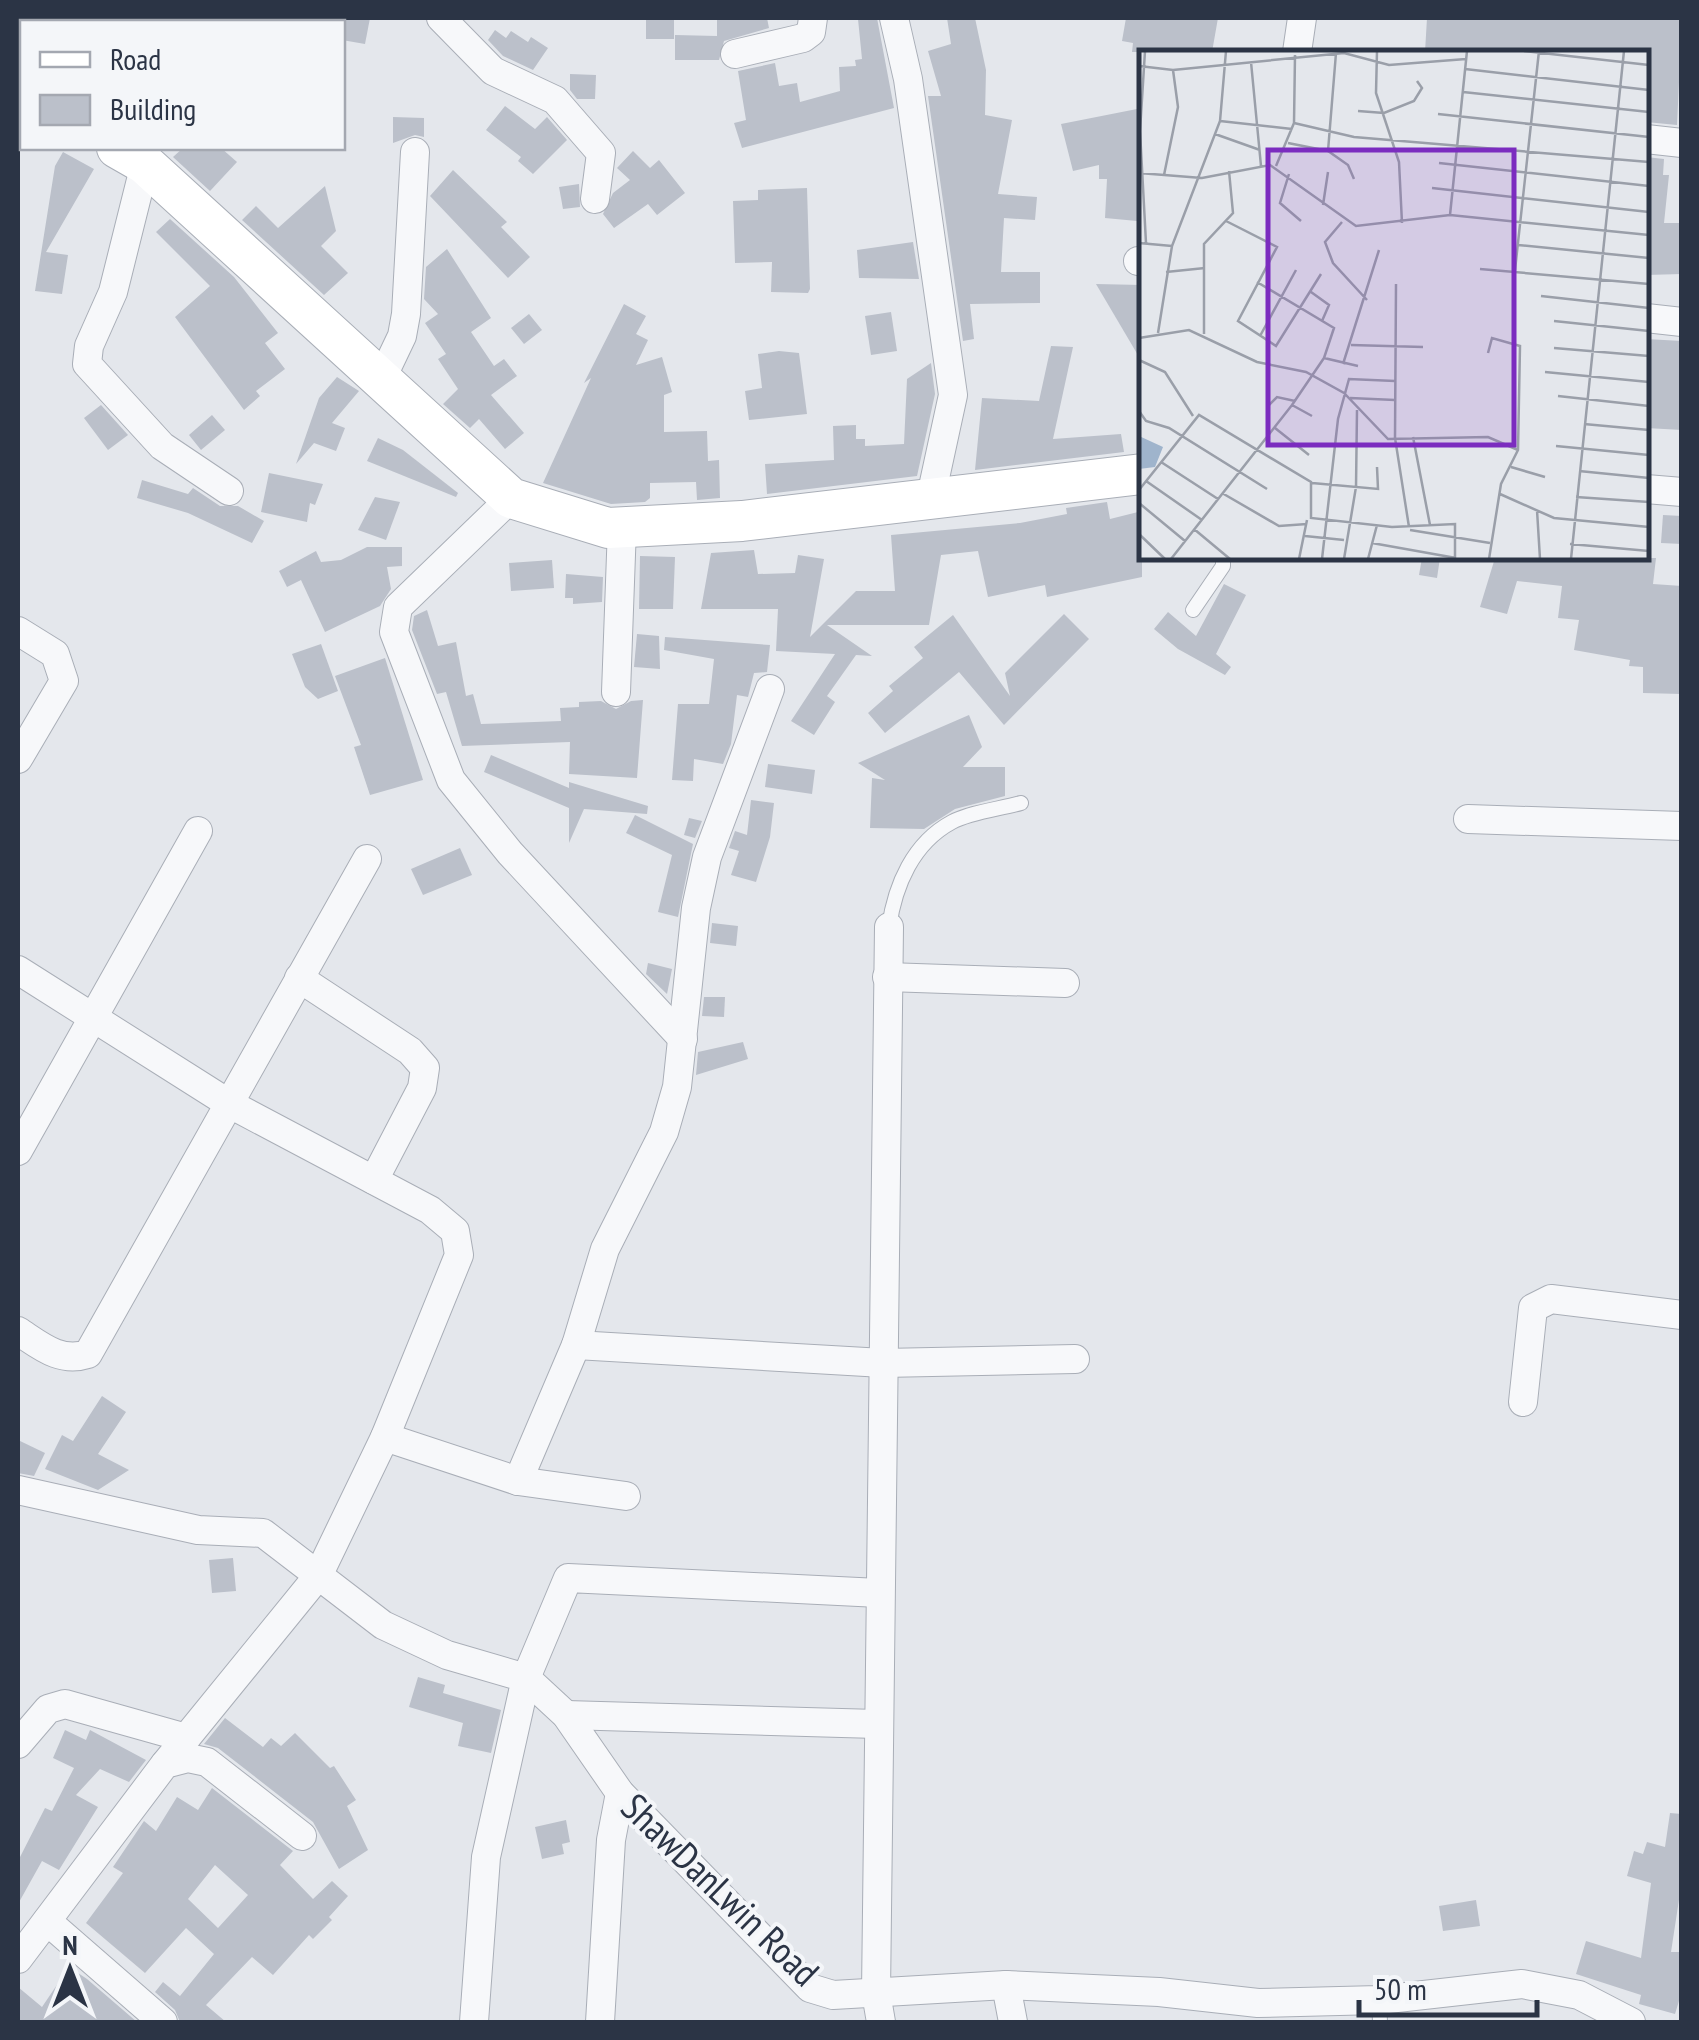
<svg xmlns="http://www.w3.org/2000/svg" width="1699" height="2040" font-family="'PT Sans Narrow',sans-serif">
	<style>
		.building { fill: #bbc0ca; fill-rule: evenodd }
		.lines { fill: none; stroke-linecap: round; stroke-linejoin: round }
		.lane-casing { stroke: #a9aeb7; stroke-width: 16 }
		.street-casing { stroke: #a9aeb7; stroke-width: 30 }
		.secondary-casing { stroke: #a9aeb7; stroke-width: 42 }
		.lane { stroke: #f7f8fa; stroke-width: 14 }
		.street { stroke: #f7f8fa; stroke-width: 28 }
		.secondary { stroke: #fff; stroke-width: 40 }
		.labels { text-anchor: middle; stroke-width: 8; stroke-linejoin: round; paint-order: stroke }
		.street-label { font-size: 38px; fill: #2b3445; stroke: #f4f6f9 }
		.inset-road { fill: none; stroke: #9a9fa9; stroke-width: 2.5 }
		.view { fill: #7b2cbf; fill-opacity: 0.15; stroke: #7b2cbf; stroke-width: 5 }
		.inset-edge { fill: none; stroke: #2b3445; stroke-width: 5 }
	</style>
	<rect width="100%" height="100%" fill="#e4e7ec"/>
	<!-- building -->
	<g class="building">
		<polygon points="342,18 370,18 365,44 342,40"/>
		<rect x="646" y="18" width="28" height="21"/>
		<polygon points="717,18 767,18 769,28 724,41 719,60 675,60 675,35 717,36"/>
		<polygon points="870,18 877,18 894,108 742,148 734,123 746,120 738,71 775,63 779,86 797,83 800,102 840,91 839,67 856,66 855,60 862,59 858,19"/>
		<polygon points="947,18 975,18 986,70 985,115 1012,120 998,194 1037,197 1035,220 1004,218 1001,272 1040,272 1040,303 970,304 974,339 963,341 928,96 941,96 928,51 951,44"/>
		<polygon points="1126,18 1218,18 1212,52 1164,48 1164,52 1132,52 1133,43 1122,41"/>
		<polygon points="1427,18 1682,18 1677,125 1646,122 1646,52 1425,52"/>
		<polygon points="495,30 506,38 511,31 528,42 531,37 548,48 533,70 503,56 488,40"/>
		<polygon points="570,74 596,75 595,99 577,99 570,90"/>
		<polygon points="505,106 535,129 547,117 567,140 533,174 518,161 521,157 486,130"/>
		<polygon points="1142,108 1137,221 1105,218 1107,179 1099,179 1099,165 1073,171 1061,124"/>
		<polygon points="393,117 424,118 424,137 415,135 393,143"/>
		<polygon points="183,148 221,148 237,162 210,191 173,157"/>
		<polygon points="633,151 650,168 659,160 685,193 657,215 648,204 614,228 603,214 613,193 630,180 617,168"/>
		<polygon points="63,152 94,169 46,252 68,255 62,294 35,291 55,166"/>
		<polygon points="1646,157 1664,159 1663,175 1669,175 1664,223 1682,223 1682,274 1646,275"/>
		<polygon points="453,170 507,222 501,227 530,257 508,278 430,196"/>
		<polygon points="579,184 580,207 563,209 559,187"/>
		<polygon points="325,186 336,231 321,246 348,273 324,295 242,220 256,206 278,228"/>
		<polygon points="807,188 810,289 808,293 771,292 772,262 735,263 733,201 758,200 758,190"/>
		<polygon points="170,219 234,277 278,333 265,343 285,369 256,391 260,396 244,410 175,317 210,286 156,232"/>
		<polygon points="913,242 919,279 859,278 857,250"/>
		<polygon points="447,249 491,318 471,332 494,366 504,359 517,376 491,395 524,433 505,449 479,419 470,428 443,404 458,389 438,359 446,354 425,323 438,314 424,299 426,267"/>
		<polygon points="1096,284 1142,285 1142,362"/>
		<polygon points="624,304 646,316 636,334 648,340 636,365 662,357 672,392 664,395 664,432 707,431 708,461 719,460 720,498 697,500 696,482 650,483 650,498 645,502 611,504 543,483 591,378 584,383"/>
		<polygon points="891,312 897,351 871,355 865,316"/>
		<polygon points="529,314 542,330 524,344 511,328"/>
		<polygon points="1646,339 1682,341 1682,430 1646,428"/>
		<polygon points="1051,346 1073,347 1053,439 1121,434 1124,452 975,470 982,398 1039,401"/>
		<polygon points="779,351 799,353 807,414 749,420 745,391 762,388 758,354"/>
		<polygon points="931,363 935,394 917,476 767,494 765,464 834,460 833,426 856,425 856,439 865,439 865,446 904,444 907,379"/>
		<polygon points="337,377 359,391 332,423 345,428 336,451 314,443 296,464 319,398"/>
		<polygon points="101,405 128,435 108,450 84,418"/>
		<polygon points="212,415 225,430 201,450 189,435"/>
		<polygon points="378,438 403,450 458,493 456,497 367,461"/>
		<polygon points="269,473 323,484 315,505 310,503 307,522 261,512"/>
		<polygon points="142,480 188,494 193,488 220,506 238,506 264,521 252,543 188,513 137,498"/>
		<polygon points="375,497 400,502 386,540 358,530"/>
		<polygon points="1107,502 1110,519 1142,511 1142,577 1047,597 1045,585 988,597 978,551 941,555 929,625 827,625 872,656 856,655 827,696 835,702 814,735 791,721 835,654 776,651 778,609 701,609 711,553 754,550 758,574 795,573 798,555 824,559 810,637 856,591 895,591 891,535 1020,523 1067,514 1066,508"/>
		<polygon points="1663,515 1682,516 1682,544 1661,543"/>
		<polygon points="367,547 402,547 402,566 387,567 391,589 380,606 325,632 301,580 287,587 279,571 316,551 321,562 341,560"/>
		<polygon points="640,556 675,557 673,609 639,609"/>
		<polygon points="1422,558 1440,558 1437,578 1419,575"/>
		<polygon points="1495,558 1656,558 1653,584 1682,586 1681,694 1643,693 1643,667 1629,666 1630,660 1574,650 1579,620 1558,618 1562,586 1517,581 1507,614 1480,607"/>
		<polygon points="552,560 554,588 511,591 509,563"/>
		<polygon points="566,574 603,577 602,602 573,604 573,598 565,598"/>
		<polygon points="1224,584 1246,595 1216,654 1231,667 1225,675 1178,649 1154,629 1168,612 1196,636"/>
		<polygon points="427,610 438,646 456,642 466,696 473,694 481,724 561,721 560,708 579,707 579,702 601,701 616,709 631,701 643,700 637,778 569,774 570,742 462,746 446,692 437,694 412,630 414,616"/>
		<polygon points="1064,614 1089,639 1004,725 959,672 885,733 868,713 893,691 889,686 923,658 914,647 953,615 1010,696 1005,673"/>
		<polygon points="637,634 659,636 660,669 634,667"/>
		<polygon points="665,637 770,645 767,672 754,673 748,697 737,695 731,744 723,764 694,759 693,781 672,780 678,704 709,704 714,659 664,650"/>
		<polygon points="321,644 338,691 318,699 305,687 292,654"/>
		<polygon points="385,658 423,780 370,795 354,747 361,745 335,676"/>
		<polygon points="969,715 982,747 963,767 1005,767 1005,796 955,809 924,829 870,828 872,778 885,780 858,763"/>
		<polygon points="491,755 569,788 569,782 648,806 647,814 584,809 569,843 569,808 484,772"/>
		<polygon points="768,764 815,770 812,794 765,787"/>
		<polygon points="751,800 774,803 770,837 756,882 731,875 739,851 729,848 735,831 747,835"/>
		<polygon points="635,815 693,844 678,917 658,912 672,855 626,833"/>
		<polygon points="689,818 702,821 695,838 684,835"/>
		<polygon points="460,848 472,875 423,895 411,869"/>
		<polygon points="712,923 738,926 736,946 710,943"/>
		<polygon points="648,963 672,969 667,994 646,974"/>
		<polygon points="704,997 725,997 724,1017 702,1016"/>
		<polygon points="743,1042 748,1059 696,1075 698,1052"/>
		<polygon points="102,1396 126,1412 98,1454 129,1470 98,1490 45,1469 62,1435 73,1441"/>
		<polygon points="18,1440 45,1453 34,1476 18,1473"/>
		<polygon points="233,1558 236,1591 212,1593 209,1560"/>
		<polygon points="418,1677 445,1685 443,1693 501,1710 491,1753 458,1746 463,1723 409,1707"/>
		<polygon points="225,1718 263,1747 271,1738 281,1746 295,1733 330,1768 334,1766 356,1800 347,1806 368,1850 339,1869 313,1822 218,1748 204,1744"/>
		<polygon points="65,1730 86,1740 90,1730 146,1760 129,1782 100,1769 76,1795 98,1807 59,1870 42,1861 18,1904 18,1861 45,1808 52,1811 74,1768 53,1758"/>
		<path d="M212 1788 293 1851 280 1865 313 1899 332 1881 348 1896 329 1917 332 1920 313 1939 309 1935 273 1975 252 1957 206 2005 226 2022H180L175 2010 155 1992 163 1982 180 1996 214 1954 186 1928 145 1973 86 1923 123 1873 113 1867 144 1821 156 1831 177 1797 198 1810ZM215 1865 248 1895 218 1928 188 1899Z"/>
		<polygon points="1670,1813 1682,1814 1682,1880 1671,1952 1682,1952 1682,1991 1675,2014 1639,2004 1641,1995 1576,1974 1586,1941 1641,1958 1651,1883 1627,1876 1634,1851 1643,1854 1647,1842 1665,1847"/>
		<polygon points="566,1820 570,1842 562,1844 564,1854 542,1859 535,1827"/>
		<polygon points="1476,1900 1480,1926 1443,1931 1439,1906"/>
		<polygon points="69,1967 87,1979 137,2022 18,2022 18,1987 42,2007"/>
	</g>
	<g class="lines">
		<!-- lane casing -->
		<g class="lane-casing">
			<g id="lane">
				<polyline points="1193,610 1223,566 1223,558"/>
				<path d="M889 927C895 885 913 843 952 822 971 812 1000 809 1021 803"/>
				<polyline points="1379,2000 1380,2022"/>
			</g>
		</g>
		<!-- street casing -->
		<g class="street-casing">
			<g id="street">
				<polyline points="441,18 493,71 555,100 601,153 595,199"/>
				<polyline points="894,18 908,79 953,395 930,501"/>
				<polyline points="104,22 106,18"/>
				<polyline points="1297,52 1302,18"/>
				<polyline points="735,54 803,38 811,32 813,18"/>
				<polyline points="1646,139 1682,143"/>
				<polyline points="145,164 113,292 89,346 87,364 162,446 229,491"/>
				<polyline points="1138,261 1142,262"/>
				<polyline points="1646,318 1682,322"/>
				<polyline points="381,380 402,336 406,314 415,152"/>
				<polyline points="1646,489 1682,492"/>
				<polyline points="511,498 398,607 394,632 451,780 510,853 683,1039"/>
				<polyline points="18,631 55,654 64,681 18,759"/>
				<polyline points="616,692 622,527"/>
				<polyline points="1468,819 1682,826"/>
				<polyline points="18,970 228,1103 430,1210 455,1231 459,1255 385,1437"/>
				<polyline points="887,977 1065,983"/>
				<polyline points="299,978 410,1051 425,1068 422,1088 374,1180"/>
				<polyline points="18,1151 198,831"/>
				<path d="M18 1331C41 1346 60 1363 88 1354L367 859"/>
				<polyline points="576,1345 883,1363 1075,1359"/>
				<polyline points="1523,1402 1533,1308 1551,1299 1682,1315"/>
				<polyline points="518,1481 576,1345 605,1249 664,1132 677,1087 696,908 707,857 770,689"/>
				<polyline points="18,1490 198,1530 263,1533 383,1625 447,1655 526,1678 566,1715 620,1793 810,1988 833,1995 1006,1985 1159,1992 1258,2003 1379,2000 1522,1984 1579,1995 1631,2022"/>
				<polyline points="566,1715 877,1724"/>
				<polyline points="18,1744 48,1709 65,1704 186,1738"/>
				<polyline points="165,1764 318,1576 385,1437 518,1481 626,1496"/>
				<polyline points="47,1921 163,2022"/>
				<polyline points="18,1959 165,1764 188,1758 207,1762 302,1836"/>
				<polyline points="1006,1985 1013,2022"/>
				<polyline points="474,2022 486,1857 526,1678 568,1578 879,1593"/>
				<polyline points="600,2022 611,1840 620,1793"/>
				<polyline points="881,2022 876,1993 889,927"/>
			</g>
		</g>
		<!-- secondary casing -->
		<g class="secondary-casing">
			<g id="secondary">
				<polyline points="18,102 22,103"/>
				<polyline points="117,148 145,164 511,498 608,528 742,521 1142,474"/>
			</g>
		</g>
		<!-- lane -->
		<use href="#lane" class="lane"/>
		<!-- street -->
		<use href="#street" class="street"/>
		<!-- secondary -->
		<use href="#secondary" class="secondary"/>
	</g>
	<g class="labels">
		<!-- street labels -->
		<g class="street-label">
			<text transform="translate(720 1890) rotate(44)" y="13">ShawDanLwin Road</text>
		</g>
	</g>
	<!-- overview -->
	<g transform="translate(1139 50)">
		<rect width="510" height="510" fill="#e4e7ec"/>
		<path d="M0 386 24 397 16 417 0 419Z" fill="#9fb4cc"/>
		<path class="inset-road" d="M6 1 1 81 7 193M238 1 237 43 260 112 263 173M385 1 510 15M112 12 122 116M0 16 34 20 205 3 250 15 327 9M326 19 510 40M324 42 510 62M219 61 245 63 275 51 283 38 278 31M299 64 510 87M81 71 153 79M155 73 215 87 510 112M76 84 121 100M149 93 189 101 209 115 215 129M189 101 197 3M300 113 510 136M137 116 155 73 156 5M0 123 63 128 131 115 217 176 311 165 510 185M150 124 141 153 162 171M25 125 39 57 34 20M293 138 510 162M184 155 189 122M311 165 328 1M87 171 138 197 99 271 137 296 182 224M203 172 186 192 194 213 228 250M0 193 33 196M379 195 510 208M341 219 510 234M376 220 400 1M27 222 66 218M118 232 195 278 185 308M257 234 256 388 270 477M172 242 190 255 183 271M402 246 510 258M415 271 510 281M19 283 33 196 81 71 87 1M65 284V194L94 163 90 121M121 286 157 220M0 288 50 280 118 312 167 322 205 343 249 389 349 387 379 400M212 295 284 297M415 298 510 306M349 303 353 288 381 296 379 400 362 434 350 509M0 310 26 322 54 366M204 314 240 200M406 322 510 332M419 346 510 356M211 348 256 350M153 355 185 308 219 316M129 356 138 347 156 351M0 361 7 371 30 378 128 439M445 374 510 380M136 378 170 405M274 387 291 475M417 396 510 405M22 412 79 449M372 417 406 427M440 421 510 428M7 431 63 470M173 433 239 439 238 417M0 440 60 365 172 432V468L253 477 316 474V508M83 443 140 476 168 474M361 444 415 468 510 477M437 447 510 452M0 453 46 491M398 460 401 509M55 479 91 509M271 480 351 493M0 484 26 509M166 486 205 490M233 493 317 508M431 494 510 501M32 509 153 355 173 366M160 509 168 470M183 509 199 369 210 329 256 331M205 509 217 437 218 360M229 509 238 475M432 509 485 1"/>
		<path class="view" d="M129 100H375V395H129Z"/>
		<rect width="510" height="510" class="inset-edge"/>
	</g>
	<!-- border -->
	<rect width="1699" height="2040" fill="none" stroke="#2b3445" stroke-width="40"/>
	<!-- legend -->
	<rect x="20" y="20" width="325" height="130" fill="#f4f6f9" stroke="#a4a8b1" stroke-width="2.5"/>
	<rect x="40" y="52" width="50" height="15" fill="#ffffff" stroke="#a4a8b1" stroke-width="2.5"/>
	<text x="110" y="70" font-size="30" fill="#2b3445">Road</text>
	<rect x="40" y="95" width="50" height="30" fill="#bbc0ca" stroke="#a4a8b1" stroke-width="2.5"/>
	<text x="110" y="120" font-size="30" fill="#2b3445">Building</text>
	<!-- north arrow -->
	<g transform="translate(70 1970)" stroke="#f4f6f9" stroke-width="8" paint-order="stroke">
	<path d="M0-8L18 38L0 25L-18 38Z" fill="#2b3445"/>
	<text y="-15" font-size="28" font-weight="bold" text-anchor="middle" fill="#2b3445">N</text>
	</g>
	<!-- scale -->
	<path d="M1359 2000v15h178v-15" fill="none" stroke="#2b3445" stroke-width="5"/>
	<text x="1374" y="2000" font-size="30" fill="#2b3445" stroke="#f4f6f9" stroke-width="8" paint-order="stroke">50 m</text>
</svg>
